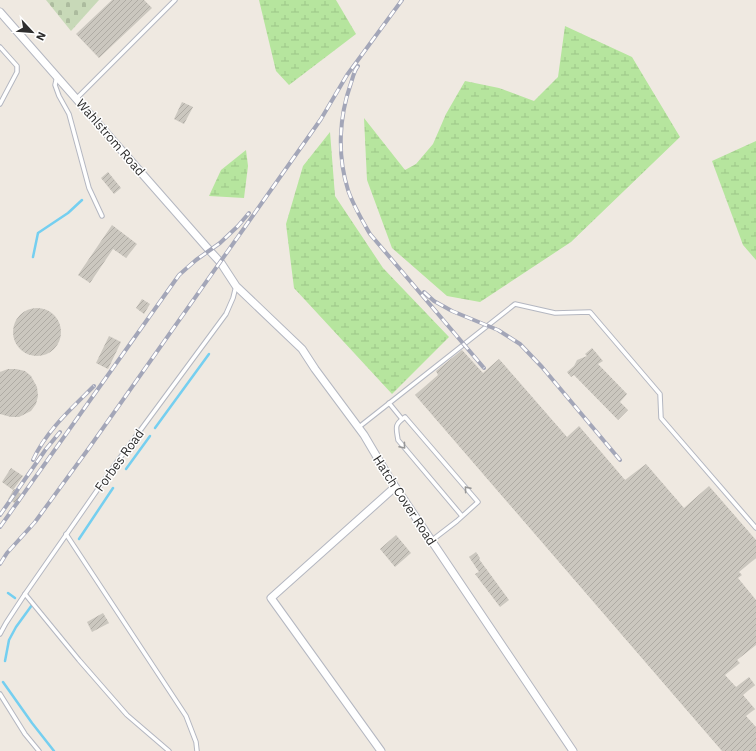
<svg xmlns="http://www.w3.org/2000/svg" width="756" height="751" font-family="'IBM Plex Sans',sans-serif">
	<style>
		.wetland { fill: url(#wetland-marsh) }
		.cemetery { fill: url(#cemetery-stones) }
		.lines { fill: none; stroke-linecap: round; stroke-linejoin: round }
		.stream { stroke: #75cff0; stroke-width: 2.5 }
		.building { fill: url(#building-hatch) }
		.lane-casing { stroke: #b4b7c1; stroke-width: 5.5 }
		.street-casing { stroke: #b4b7c1; stroke-width: 9 }
		.lane { stroke: #fff; stroke-width: 3.5 }
		.street { stroke: #fff; stroke-width: 7 }
		.rail-casing { stroke: #a3a6b8; stroke-width: 4 }
		.rail { stroke: #fff; stroke-width: 2.5; stroke-dasharray: 8; stroke-linecap: butt }
		.oneway { stroke: #969696 }
		.labels { text-anchor: middle; stroke-width: 3; stroke-linejoin: round; paint-order: stroke }
		.street-label { font-size: 13px; fill: #2e2e2e; stroke: #fff }
	</style>
	<defs>
		<pattern id="wetland-marsh" width="20" height="14" patternUnits="userSpaceOnUse"><rect width="20" height="14" fill="#b6e59e"/><path d="M1 5h8M5 5V1M11 12h8M15 12V8" fill="none" stroke="#9dc588"/></pattern>
		<pattern id="cemetery-stones" width="16" height="16" patternUnits="userSpaceOnUse"><rect width="16" height="16" fill="#c8d9b8"/><path d="M2 7V4a2 2 0 0 1 4 0v3zM10 15v-3a2 2 0 0 1 4 0v3z" fill="#acbb9e"/></pattern>
		<pattern id="building-hatch" width="6" height="6" patternUnits="userSpaceOnUse"><rect width="6" height="6" fill="#cbc7bf"/><path d="M-1 1l2-2M0 6l6-6M5 7l2-2" fill="none" stroke="#afaba4"/></pattern>
	</defs>
	<rect width="100%" height="100%" fill="#efe9e1"/>
	<!-- wetland -->
	<g class="wetland">
		<polygon points="259,0 336,0 356,34 289,85 276,71"/>
		<polygon points="565,26 632,57 680,137 571,242 480,302 447,296 392,248 367,180 364,118 405,170 416,164 433,144 446,114 465,81 499,88 534,101 558,77"/>
		<polygon points="330,132 335,196 383,268 449,337 392,394 294,288 286,224 303,166"/>
		<polygon points="756,141 756,260 743,245 712,161"/>
		<polygon points="246,150 248,166 244,198 209,196 221,170"/>
	</g>
	<!-- cemetery -->
	<polygon class="cemetery" points="46,0 99,0 71,31"/>
	<g class="lines">
		<!-- stream -->
		<g class="stream">
			<polyline points="33,257 38,233 68,213 82,200"/>
			<polyline points="155,428 209,354"/>
			<polyline points="126,469 150,436"/>
			<polyline points="79,539 113,488"/>
			<polyline points="8,593 15,598"/>
			<polyline points="5,661 9,640 16,627 32,605"/>
			<polyline points="3,682 32,723 54,751"/>
		</g>
	</g>
	<!-- building -->
	<g class="building">
		<polygon points="112,0 144,0 152,8 99,58 76,34"/>
		<polygon points="182,102 193,107 184,124 174,119"/>
		<polygon points="108,172 121,188 114,194 101,178"/>
		<polygon points="112,225 137,244 126,258 113,249 90,283 78,275"/>
		<polygon points="142,299 150,304 144,314 136,308"/>
		<circle cx="37" cy="332" r="24"/>
		<polygon points="109,336 121,342 108,369 96,363"/>
		<polygon points="592,348 603,361 598,364 627,394 620,402 628,410 618,420 574,375 571,377 567,372 574,366 577,360 587,356 585,354"/>
		<polygon points="462,350 483,373 499,359 567,437 579,426 625,480 646,464 684,508 709,486 756,540 756,558 739,572 742,575 738,578 756,600 756,645 737,660 740,663 725,675 736,687 749,677 755,685 743,695 755,709 746,716 756,727 756,751 722,751 415,395 438,375 436,371"/>
		<polygon points="8,369 16,369 25,371 31,376 37,387 38,396 36,404 31,411 19,417 11,417 0,414 0,372"/>
		<polygon points="11,468 23,476 13,490 2,482"/>
		<polygon points="14,489 24,496 18,505 8,499"/>
		<polygon points="396,535 411,553 395,567 380,549"/>
		<polygon points="476,552 480,558 479,559 509,600 500,607 475,574 479,572 469,557"/>
		<polygon points="103,613 109,623 92,632 87,622"/>
	</g>
	<g class="lines">
		<!-- lane casing -->
		<g class="lane-casing">
			<g id="lane">
				<polyline points="0,47 17,66 17,72 0,104"/>
				<polyline points="57,76 55,85 59,96 69,114 89,188 102,216"/>
				<polyline points="77,98 175,0"/>
				<polyline points="389,403 402,419"/>
				<polyline points="359,427 515,304 555,313 590,312 660,394 661,418 756,528"/>
				<polyline points="66,534 186,716 196,742 197,751"/>
				<path d="M431 541 457 521 478 502 405 417C394 425 396 427 398 440L462 516"/>
				<polyline points="25,594 79,660 127,715 169,751"/>
				<polyline points="0,634 6,623 25,594 114,466 226,314 233,298 236,286"/>
				<polyline points="0,694 25,734 39,751"/>
			</g>
		</g>
		<!-- street casing -->
		<g class="street-casing">
			<g id="street">
				<polyline points="0,12 210,251 221,263 236,286 302,349 315,369 364,435 390,479 573,751"/>
				<polyline points="381,751 271,598 395,487"/>
			</g>
		</g>
		<!-- lane -->
		<use href="#lane" class="lane"/>
		<!-- street -->
		<use href="#street" class="street"/>
		<!-- rail casing -->
		<g class="rail-casing">
			<g id="rail">
				<path d="M358 66C354 71 353 77 351 83 339 117 337 155 348 190 353 205 362 220 370 234L484 368"/>
				<polyline points="424,292 434,301 452,311 498,330 520,344 542,367 620,460"/>
				<path d="M33 460C46 431 71 409 94 386"/>
				<polyline points="0,515 46,449 60,432"/>
				<polyline points="0,527 179,275 196,260 220,243 238,226 249,213"/>
				<polyline points="0,564 7,553 35,522 89,448 321,119 347,75 402,0"/>
			</g>
		</g>
		<!-- rail -->
		<use href="#rail" class="rail"/>
	</g>
	<!-- one-way arrows -->
	<defs><path id="oneway-chevron" d="M-2-3.5L2.5 0L-2 3.5" fill="none" stroke-width="1.6" stroke-linecap="round" stroke-linejoin="round"/></defs>
	<g class="oneway">
		<use href="#oneway-chevron" transform="translate(403 446) rotate(50)"/>
		<use href="#oneway-chevron" transform="translate(467 489) rotate(-131)"/>
	</g>
	<g class="labels">
		<!-- street labels -->
		<g class="street-label">
			<text transform="translate(111 137) rotate(49)" y="5">Wahlstrom Road</text>
			<text transform="translate(119 460) rotate(-54)" y="5">Forbes Road</text>
			<text transform="translate(405 500) rotate(57)" y="5">Hatch Cover Road</text>
		</g>
	</g>
	<!-- north arrow -->
	<g transform="translate(32 32) rotate(116)" stroke="#ffffff" stroke-width="3" paint-order="stroke">
	<path d="M0-3L7 15L0 10L-7 15Z" fill="#2e2e2e"/>
	<text y="-6" font-size="11" font-weight="bold" text-anchor="middle" fill="#2e2e2e">N</text>
	</g>
</svg>
